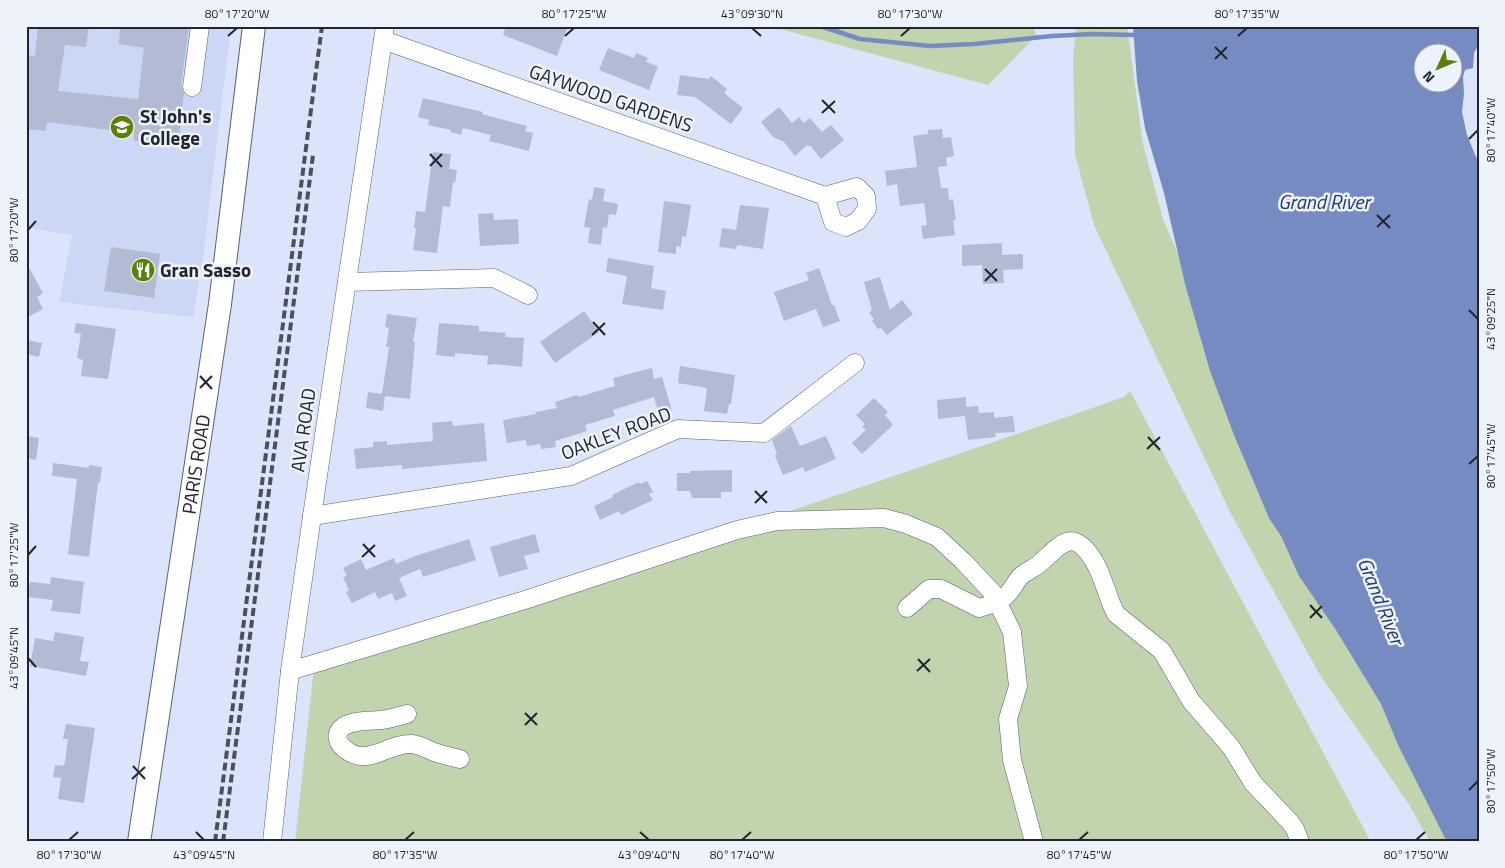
<svg xmlns="http://www.w3.org/2000/svg" width="1505" height="868" font-family="'Titillium Web',sans-serif">
	<style>
		.built { fill: #cbd7f5 }
		.green { fill: #c1d4ad }
		.water { fill: #758bc1; fill-rule: evenodd }
		.lines { fill: none; stroke-linecap: round; stroke-linejoin: round }
		.stream { stroke: #758bc1; stroke-width: 4.5 }
		.building { fill: #b2bbd1 }
		.minor-casing { stroke: #596175; stroke-width: 19 }
		.major-casing { stroke: #596175; stroke-width: 24 }
		.minor { stroke: #fff; stroke-width: 18 }
		.major { stroke: #fff; stroke-width: 22 }
		.rail { stroke: #4b505b; stroke-width: 4; stroke-dasharray: 8 4; stroke-linecap: butt }
		.ticks { fill: none; stroke: #22252d; stroke-width: 2 }
		.labels { text-anchor: middle; stroke-width: 5; stroke-linejoin: round; paint-order: stroke }
		.street-label { font-size: 19px; fill: #22252d; stroke: #eef2fb }
		.poi-label { font-size: 19px; font-weight: bold; fill: #22252d; stroke: #eef2fb; text-anchor: start }
		.water-label { font-size: 20px; font-style: italic; fill: #22377a; stroke: #eef2fb }
		.neatline { fill: none; stroke: #22252d; stroke-width: 2 }
		.ticks-label { font-size: 12px; text-anchor: middle; fill: #22252d }
	</style>
	<rect width="100%" height="100%" fill="#dbe4fb"/>
	<!-- built -->
	<polygon class="built" points="26,26 231,26 203,257 193,317 59,302 72,235 26,227"/>
	<!-- green -->
	<g class="green">
		<polygon points="769,26 1034,26 1036,36 988,85"/>
		<polygon points="1077,26 1127,26 1143,144 1163,219 1251,425 1449,826 1453,842 1430,842 1408,803 1320,675 1231,514 1094,225 1075,154 1073,54"/>
		<path d="M1130 391 1371 842H295L314 667C585 581 855 490 1124 397Z"/>
	</g>
	<!-- water -->
	<path class="water" d="M1133 26H1479V44L1474 53 1473 68 1465 70 1463 77 1464 94 1462 112 1467 135 1476 157 1479 158V842H1447L1399 747 1381 704 1336 630 1299 576 1281 536 1269 518 1234 435 1210 371 1185 284 1164 193 1145 128 1137 81ZM1422 52H1452V82H1422Z"/>
	<g class="lines">
		<!-- stream -->
		<polyline class="stream" points="820,26 860,39 930,46 974,44 1052,36 1093,34 1134,35"/>
	</g>
	<!-- building -->
	<g class="building">
		<polygon points="38,26 89,26 86,47 65,45 58,91 138,99 144,48 119,44 120,26 189,26 181,86 184,93 178,146 134,141 134,133 47,122 46,131 26,129 26,55 35,56"/>
		<polygon points="506,26 568,26 557,56 503,35"/>
		<polygon points="608,48 634,58 636,53 648,58 646,62 658,66 649,90 599,70"/>
		<polygon points="680,75 709,79 711,76 727,89 724,93 743,108 731,124 695,97 677,95"/>
		<polygon points="423,98 483,112 482,114 527,126 525,131 533,133 529,151 489,141 491,135 463,128 461,135 450,132 451,130 428,125 429,120 418,117"/>
		<polygon points="779,107 792,123 799,117 804,123 810,118 822,132 831,125 844,140 821,159 810,145 808,147 807,145 795,156 784,142 773,137 761,122"/>
		<polygon points="942,129 943,138 951,137 954,156 946,158 947,166 938,167 941,188 948,188 949,200 953,199 956,220 953,220 955,235 923,239 921,226 927,225 924,203 900,206 897,184 887,186 885,171 917,167 913,136 928,134 928,130"/>
		<polygon points="433,152 451,154 449,169 457,170 455,183 453,182 450,207 443,206 437,253 413,250 416,229 414,228 416,211 425,212"/>
		<polygon points="594,187 605,189 603,201 618,204 616,215 609,214 607,228 603,227 601,245 588,243 590,228 584,227 589,199 592,200"/>
		<polygon points="664,201 691,205 686,237 682,236 681,247 676,246 676,254 658,252"/>
		<polygon points="740,205 769,208 763,249 737,245 736,249 719,247 722,228 736,230"/>
		<polygon points="493,213 494,220 518,219 519,244 480,246 478,214"/>
		<polygon points="1002,243 1002,255 1023,254 1023,269 1003,270 1004,283 983,284 982,265 962,266 962,245"/>
		<polygon points="111,247 160,254 154,298 104,291"/>
		<polygon points="608,258 654,266 651,288 666,291 663,310 622,304 627,276 606,272"/>
		<polygon points="26,262 43,293 37,297 43,309 26,318"/>
		<polygon points="819,268 832,305 834,305 840,321 823,327 816,309 784,321 774,292 809,280 806,273"/>
		<polygon points="880,277 890,310 902,300 913,314 887,335 881,328 878,329 872,321 874,319 869,313 872,310 864,282"/>
		<polygon points="584,311 599,332 555,363 540,342"/>
		<polygon points="387,314 417,318 413,342 415,342 410,399 385,396 383,411 366,408 368,392 382,394 389,347 386,347 389,328 385,327"/>
		<polygon points="76,323 116,329 108,379 81,376 83,360 77,358 81,334 74,333"/>
		<polygon points="439,323 479,326 479,331 506,333 505,337 524,338 522,367 494,364 487,365 488,356 455,353 455,357 436,355"/>
		<polygon points="26,340 42,343 39,357 26,354"/>
		<polygon points="680,366 735,375 731,404 729,404 727,414 704,411 707,388 678,383"/>
		<polygon points="652,368 654,379 662,377 672,411 659,414 654,397 613,410 615,416 585,425 587,431 555,441 556,447 541,449 540,444 527,446 526,440 507,443 503,420 536,414 535,412 557,408 555,402 577,395 578,397 615,386 613,378"/>
		<polygon points="966,397 966,407 978,406 979,413 994,412 994,418 1013,416 1015,432 995,433 996,437 968,440 965,416 938,419 937,400"/>
		<polygon points="874,398 888,412 885,415 893,425 862,454 852,443 866,430 862,427 865,424 856,415"/>
		<polygon points="452,421 453,426 484,423 487,461 402,469 402,465 356,469 354,449 373,447 373,442 387,441 387,445 433,441 432,423"/>
		<polygon points="791,426 800,446 826,436 836,459 805,472 803,467 783,475 775,456 777,454 772,440"/>
		<polygon points="26,436 39,438 36,460 26,458"/>
		<polygon points="53,463 89,468 89,465 102,467 100,483 98,482 89,557 68,554 77,479 52,476"/>
		<polygon points="732,470 732,492 721,492 721,498 692,498 690,491 677,491 677,473 690,473 690,471"/>
		<polygon points="647,481 653,492 649,494 653,500 621,515 619,511 600,520 594,506 613,497 612,495 639,482 640,484"/>
		<polygon points="535,534 540,552 524,556 528,569 499,577 490,547"/>
		<polygon points="469,539 476,560 423,577 420,569 399,578 407,596 395,601 392,593 378,599 375,592 352,603 346,592 349,590 343,577 347,576 343,568 361,559 366,570 394,558 396,564 415,556"/>
		<polygon points="51,577 84,582 80,614 51,611 53,600 28,597 30,582 50,584"/>
		<polygon points="55,632 84,637 80,661 89,662 86,676 30,666 35,638 53,641"/>
		<polygon points="66,724 95,728 84,803 58,799 61,778 53,777 55,765 63,766 65,762 68,739 63,739"/>
	</g>
	<g class="lines">
		<!-- minor casing -->
		<g class="minor-casing">
			<g id="minor">
				<polyline points="383,40 825,196 857,187 866,196 867,209 858,221 846,227 833,222 825,196"/>
				<polyline points="192,87 200,26"/>
				<polyline points="347,282 494,278 528,295"/>
				<polyline points="312,516 571,476 678,429 764,433 855,363"/>
				<path d="M907 608 929 589H941L979 608C987 606 996 603 1003 598 1011 593 1014 584 1020 577 1026 571 1033 569 1039 564 1059 547 1071 526 1092 558 1104 575 1106 596 1116 614L1162 651 1191 701 1231 747 1253 783 1290 822 1295 829 1300 842"/>
				<polyline points="290,671 528,599 737,530 777,521 884,518 906,524 937,537 963,561 993,593 1012,632 1018,686 1008,719 1012,760 1034,842"/>
				<path d="M407 714C399 716 390 719 381 720 370 721 354 720 344 726 327 738 347 755 361 756 376 758 394 743 412 744 420 745 427 749 434 752 443 755 451 757 460 759"/>
				<polyline points="272,842 290,671 312,516 385,26"/>
			</g>
		</g>
		<!-- major casing -->
		<g class="major-casing">
			<g id="major">
				<path id="s1" d="M139 842 220 304 254 26"/>
			</g>
		</g>
		<!-- minor -->
		<use href="#minor" class="minor"/>
		<!-- major -->
		<use href="#major" class="major"/>
		<!-- rail -->
		<g class="rail">
			<polyline points="215,842 322,26"/>
			<polyline points="223,842 313,155"/>
		</g>
	</g>
	<!-- ticks -->
	<path class="ticks" d="M752 28 761 36M228 36 237 28M565 36 574 28M901 36 910 28M1238 36 1247 28M1215 47 1227 59M1215 59 1227 47M822 100 835 113M822 113 835 101M1469 139 1478 130M430 154 442 167M430 166 442 154M1377 215 1390 228M1377 227 1390 215M28 230 36 221M985 269 997 281M985 281 997 269M1469 310 1478 319M593 322 605 335M592 335 605 323M200 376 212 389M200 388 212 376M1148 437 1160 450M1147 449 1160 437M1469 464 1478 456M755 491 767 503M755 503 767 491M363 544 375 557M28 555 36 546M362 557 375 545M1310 605 1322 618M1310 618 1322 606M28 658 36 667M918 659 930 672M917 671 930 659M525 713 537 725M525 725 537 713M133 766 145 779M132 779 145 767M1469 790 1478 781M196 832 204 840M640 832 649 840M69 840 78 832M405 840 414 832M742 840 751 832M1079 840 1088 832M1416 840 1425 832"/>
	<!-- icons -->
	<defs>
		<g id="school-disc" transform="scale(1.25)"><circle r="9.5" fill="#598105" stroke="#eef2fb"/><path d="M0-5L7-2L0 1L-7-2ZM-4 1L0 2.5L4 1V4Q0 6-4 4Z" fill="#fff"/></g>
		<g id="restaurant-disc" transform="scale(1.25)"><circle r="9.5" fill="#598105" stroke="#eef2fb"/><path d="M-5-6h1v4h1v-4h1v4h1v-4h1v5L-1.5 .5V6h-2V.5L-5-1ZM5-6V6H3V1.5H1.5Q1.5-4 5-6Z" fill="#fff"/></g>
	</defs>
	<g fill-rule="evenodd">
		<use href="#school-disc" x="122" y="127"/>
		<use href="#restaurant-disc" x="143" y="270"/>
	</g>
	<g class="labels">
		<!-- street labels -->
		<g class="street-label">
			<text transform="translate(611 98) rotate(19)" y="7">GAYWOOD GARDENS</text>
			<text transform="translate(303 430) rotate(-82)" y="7">AVA ROAD</text>
			<text transform="translate(616 433) rotate(-21)" y="7">OAKLEY ROAD</text>
			<text dy="7" stroke="none"><textPath href="#s1" startOffset="382">PARIS ROAD</textPath></text>
		</g>
		<!-- poi labels -->
		<g class="poi-label">
			<text x="140" y="123">St John's<tspan x="140" dy="22">College</tspan></text>
			<text x="160" y="277">Gran Sasso</text>
		</g>
		<!-- water labels -->
		<g class="water-label">
			<text x="1324" y="209">Grand River</text>
			<text transform="translate(1381 601) rotate(68)" y="7">Grand River</text>
		</g>
	</g>
	<!-- border -->
	<rect width="1505" height="868" fill="none" stroke="#eef2fb" stroke-width="55"/>
	<!-- north arrow -->
	<g transform="translate(1438 68) rotate(226)"><circle r="24" fill="#eef2fb" stroke="#9ca0a9"/>
	<path d="M0-4L9 19L0 12L-9 19Z" fill="#598105"/>
	<text y="-8" font-size="14" font-weight="bold" text-anchor="middle" fill="#22252d">N</text>
	</g>
	<rect x="28" y="28" width="1450" height="812" class="neatline"/>
	<g class="ticks-label">
		<text x="237" y="18">80°17'20"W</text>
		<text x="574" y="18">80°17'25"W</text>
		<text x="752" y="18">43°09'30"N</text>
		<text x="910" y="18">80°17'30"W</text>
		<text x="1247" y="18">80°17'35"W</text>
		<text transform="translate(1491 130) rotate(-90)" y="4">80°17'40"W</text>
		<text transform="translate(14 230) rotate(-90)" y="4">80°17'20"W</text>
		<text transform="translate(1491 319) rotate(-90)" y="4">43°09'25"N</text>
		<text transform="translate(1491 456) rotate(-90)" y="4">80°17'45"W</text>
		<text transform="translate(14 555) rotate(-90)" y="4">80°17'25"W</text>
		<text transform="translate(14 658) rotate(-90)" y="4">43°09'45"N</text>
		<text transform="translate(1491 781) rotate(-90)" y="4">80°17'50"W</text>
		<text x="69" y="859">80°17'30"W</text>
		<text x="204" y="859">43°09'45"N</text>
		<text x="405" y="859">80°17'35"W</text>
		<text x="649" y="859">43°09'40"N</text>
		<text x="742" y="859">80°17'40"W</text>
		<text x="1079" y="859">80°17'45"W</text>
		<text x="1416" y="859">80°17'50"W</text>
	</g>
</svg>
